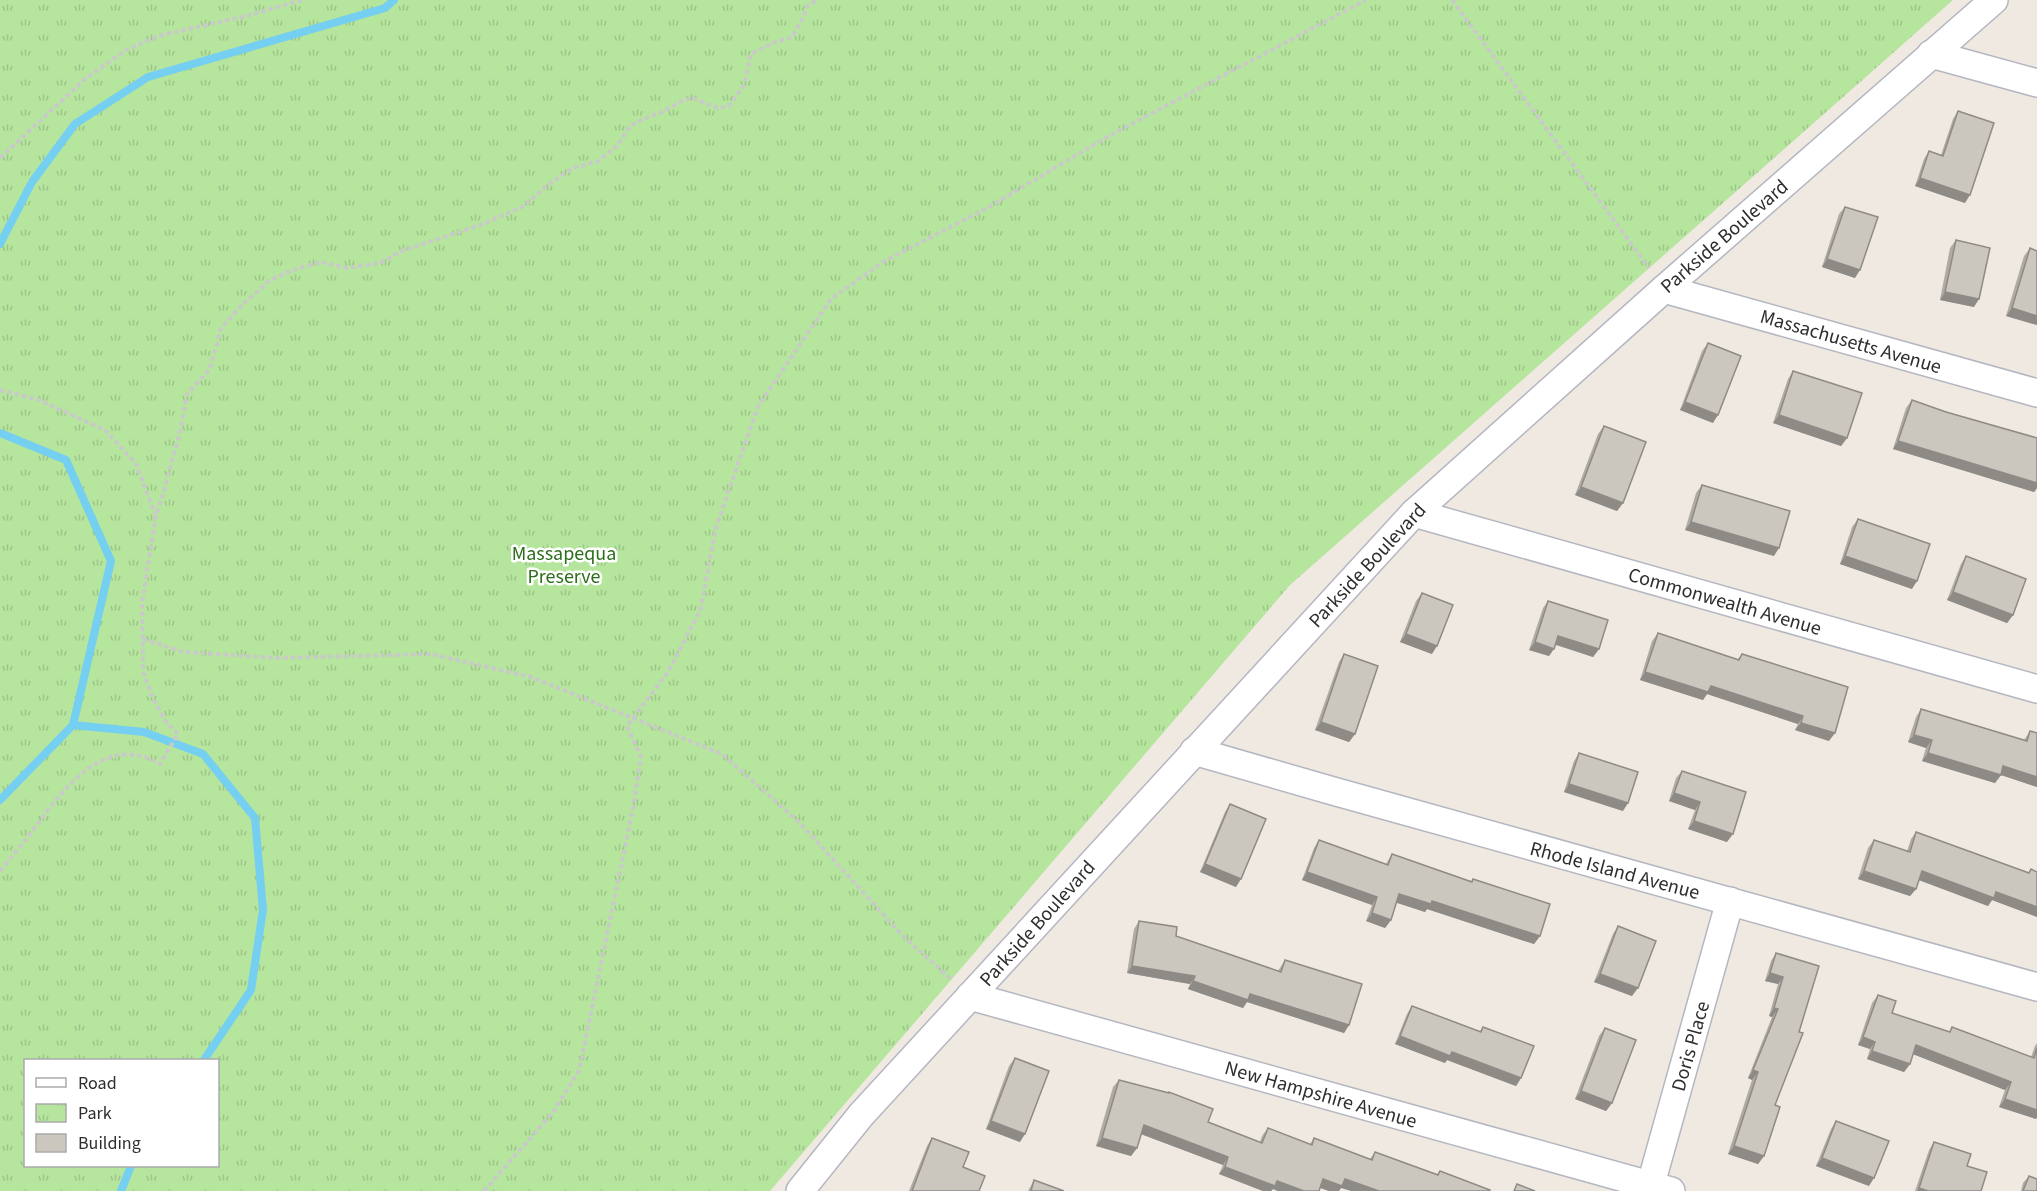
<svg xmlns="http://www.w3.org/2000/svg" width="2037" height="1191" font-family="'Source Sans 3',sans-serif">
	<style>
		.park { fill: url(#park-tufts); fill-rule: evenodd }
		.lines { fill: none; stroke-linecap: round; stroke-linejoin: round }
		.stream { stroke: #75cff0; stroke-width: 8 }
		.street-casing { stroke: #b4b7c1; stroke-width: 30 }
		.path { stroke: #c9c9c9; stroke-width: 4; stroke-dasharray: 4.5 3; stroke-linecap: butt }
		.street { stroke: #fff; stroke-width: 27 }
		.wall { fill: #afaba4 }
		.shaded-wall { fill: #8e8b86 }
		.building { fill: #cbc7bf; stroke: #8e8b86; stroke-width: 1.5 }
		.labels { text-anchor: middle; stroke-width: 5; stroke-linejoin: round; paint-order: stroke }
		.street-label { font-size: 20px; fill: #2e2e2e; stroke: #fff }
		.park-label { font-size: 20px; fill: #2c6e1b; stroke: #fff }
	</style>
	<defs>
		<pattern id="park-tufts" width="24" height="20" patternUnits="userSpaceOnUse" patternTransform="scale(1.5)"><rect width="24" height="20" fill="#b6e59e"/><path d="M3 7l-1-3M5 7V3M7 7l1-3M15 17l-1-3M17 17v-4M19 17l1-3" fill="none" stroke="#9dc588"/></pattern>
	</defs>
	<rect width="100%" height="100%" fill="#efe9e1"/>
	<!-- park -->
	<path class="park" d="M0 0H1953L1290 585 770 1191H0ZM218 1060V1166H26V1060Z"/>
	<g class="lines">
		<!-- stream -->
		<g class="stream">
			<polyline points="0,244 32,182 75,124 148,77 385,8 394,0"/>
			<polyline points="0,433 66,460 111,561 73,725 0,800"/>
			<polyline points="73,725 144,732 203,754 255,818 263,910 251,990 204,1060"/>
			<polyline points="121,1191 131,1166"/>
		</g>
		<!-- street casing -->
		<g class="street-casing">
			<g id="street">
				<polyline points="1931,54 2037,83"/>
				<polyline points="1664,289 2037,393"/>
				<polyline points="1414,513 2037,689"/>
				<polyline points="1194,751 1333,791 2037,987"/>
				<polyline points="970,996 1671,1191"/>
				<polyline points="800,1191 861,1115 1414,513 1664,289 1994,0"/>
				<polyline points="1649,1191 1730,901"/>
			</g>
		</g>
		<!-- path -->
		<g class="path">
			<polyline points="1452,0 1649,268"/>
			<polyline points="0,158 85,79 126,50 158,36 246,16 302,0"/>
			<polyline points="0,390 39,400 105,430 136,464 155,514"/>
			<polyline points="143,639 184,652 277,658 431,654 531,677 722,754 800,823 903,936 952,980"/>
			<path d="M0 871C8 861 16 852 24 842 55 802 99 728 160 764L178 734 166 722 153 699 143 671 142 602 156 515 163 494 180 432 187 394 210 369 221 328 242 305 269 281 292 270 321 262 347 268 380 263 402 251 483 224 524 206 546 186 573 168 598 161 618 145 630 126 643 119 662 112 684 100 693 98 718 108 729 106 744 85 751 54 773 43 792 37 804 16 807 6 817 0"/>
			<polyline points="484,1191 554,1111 579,1071 633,808 641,757 627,726 668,672 700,611 716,528 758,406 831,299 883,262 989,207 1107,137 1366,0"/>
		</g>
		<!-- street -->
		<use href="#street" class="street"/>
	</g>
	<!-- wall -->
	<g class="wall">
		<polygon points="1958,111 1965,203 1915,186 1924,159 1929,151 1941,155 1953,119"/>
		<polygon points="1845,207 1855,278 1822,267 1839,214"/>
		<polygon points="1956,240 1974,307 1940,300 1950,248"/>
		<polygon points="2030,248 2037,251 2037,325 2006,316 2024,256"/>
		<polygon points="1708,343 1713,423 1680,410 1702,351"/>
		<polygon points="1793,371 1847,438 1841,446 1773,423 1788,379"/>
		<polygon points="1912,400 1946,412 2037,438 2037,488 2034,492 1893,449 1906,408"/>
		<polygon points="1604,426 1623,503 1617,511 1575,495 1598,434"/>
		<polygon points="1702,485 1774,556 1685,530 1696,493"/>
		<polygon points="1858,519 1912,589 1840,564 1852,527"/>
		<polygon points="1966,556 2013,615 2007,623 1947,600 1961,564"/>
		<polygon points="1422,593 1432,654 1400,642 1416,601"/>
		<polygon points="1548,601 1599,649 1593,657 1556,644 1549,656 1529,650 1543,608"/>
		<polygon points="1658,633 1737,660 1742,654 1829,741 1795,730 1798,724 1707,694 1703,700 1640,680 1652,641"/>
		<polygon points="1344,654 1355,734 1349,742 1315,730 1339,662"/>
		<polygon points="1921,709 2024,740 2030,731 2037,733 2037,787 2001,775 1995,783 1922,761 1926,748 1908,742 1916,717"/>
		<polygon points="1579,753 1623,811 1564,792 1574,761"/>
		<polygon points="1682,771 1727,842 1688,829 1695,810 1669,801 1676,778"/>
		<polygon points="1230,804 1236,887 1200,872 1225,812"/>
		<polygon points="1916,832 2028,873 2031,869 2037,872 2037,917 1992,900 1988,906 1919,880 1916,889 1910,896 1858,879 1868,848 1874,840 1907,851 1911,839"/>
		<polygon points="1319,840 1386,864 1392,854 1471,881 1473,879 1540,936 1534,944 1427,909 1425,912 1396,902 1391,920 1385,928 1366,921 1372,905 1302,880 1314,848"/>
		<polygon points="1139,921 1176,936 1278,971 1285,960 1349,1025 1344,1033 1247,1002 1243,1008 1188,989 1190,984 1127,973 1134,929"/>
		<polygon points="1618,926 1632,996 1594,982 1613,934"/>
		<polygon points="1776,953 1819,966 1775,1105 1764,1156 1758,1164 1728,1154 1752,1080 1748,1078 1772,1017 1769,1016 1778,984 1765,981 1771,961"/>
		<polygon points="1878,995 1892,1013 1949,1032 1952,1027 2031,1057 2035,1046 2037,1043 2037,1117 2036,1119 1999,1107 2005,1090 1913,1054 1910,1064 1904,1072 1867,1059 1870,1049 1858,1045 1872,1003"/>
		<polygon points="1412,1006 1479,1032 1483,1027 1521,1078 1516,1086 1447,1060 1445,1063 1395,1044 1407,1014"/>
		<polygon points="1605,1028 1612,1103 1606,1111 1575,1099 1599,1036"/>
		<polygon points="1015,1058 1020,1142 986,1129 1009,1066"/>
		<polygon points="1119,1080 1208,1122 1260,1142 1262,1136 1268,1128 1310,1144 1314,1138 1370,1159 1375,1152 1437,1174 1440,1171 1490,1190 1341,1188 1339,1191 1329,1191 1320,1188 1319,1191 1278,1191 1273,1189 1271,1191 1263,1191 1219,1174 1223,1165 1141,1134 1137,1148 1131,1156 1096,1146 1113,1087"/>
		<polygon points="1836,1121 1869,1186 1816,1166 1831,1129"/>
		<polygon points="932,1138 963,1167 979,1191 909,1191 927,1146"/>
		<polygon points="1934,1142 1967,1166 1981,1191 1915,1191 1929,1150"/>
		<polygon points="2029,1176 2037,1191 2021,1191 2023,1183"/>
		<polygon points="1034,1180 1064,1191 1028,1191"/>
	</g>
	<!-- shaded-wall -->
	<g class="shaded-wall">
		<polygon points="1920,178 1970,195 1965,203 1915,186"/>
		<polygon points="1827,259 1860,270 1855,278 1822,267"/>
		<polygon points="1945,292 1979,299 1974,307 1940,300"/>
		<polygon points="2012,308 2037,316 2037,325 2006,316"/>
		<polygon points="1685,402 1718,415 1713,423 1680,410"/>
		<polygon points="1779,415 1847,438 1841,446 1773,423"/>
		<polygon points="1898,441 2037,483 2037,488 2034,492 1893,449"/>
		<polygon points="1581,487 1623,503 1617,511 1575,495"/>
		<polygon points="1691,522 1779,548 1774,556 1685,530"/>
		<polygon points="1845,556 1917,581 1912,589 1840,564"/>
		<polygon points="1953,592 2013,615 2007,623 1947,600"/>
		<polygon points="1406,634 1437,646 1432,654 1400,642"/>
		<polygon points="1558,636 1599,649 1593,657 1553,644"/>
		<polygon points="1535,642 1554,649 1549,656 1529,650"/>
		<polygon points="1645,672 1711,686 1803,716 1798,724 1707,694 1703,700 1640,680"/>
		<polygon points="1321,722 1355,734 1349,742 1315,730"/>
		<polygon points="1801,723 1835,733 1829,741 1795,730"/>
		<polygon points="1914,735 1932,740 1926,748 1908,742"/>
		<polygon points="1928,753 2001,775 1995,783 1922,761"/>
		<polygon points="2003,766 2037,777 2037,787 1998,774"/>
		<polygon points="1569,784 1628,803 1623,811 1564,792"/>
		<polygon points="1674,793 1700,802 1695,810 1669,801"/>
		<polygon points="1694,821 1733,834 1727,842 1688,829"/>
		<polygon points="1205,864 1241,879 1236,887 1200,872"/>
		<polygon points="1864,871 1916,889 1910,896 1858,879"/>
		<polygon points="1922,871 1996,892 2037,907 2037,917 1992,900 1988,906 1916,879"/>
		<polygon points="1307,872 1377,897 1372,905 1302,880"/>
		<polygon points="1399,894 1432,901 1540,936 1534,944 1427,909 1425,912 1394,902"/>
		<polygon points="1372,913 1391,920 1385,928 1366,921"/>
		<polygon points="1132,966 1195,976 1190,984 1127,973"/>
		<polygon points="1770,973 1783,977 1778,984 1765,981"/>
		<polygon points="1600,974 1638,988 1632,996 1594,982"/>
		<polygon points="1193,981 1250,994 1349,1025 1344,1033 1247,1002 1243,1008 1188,989"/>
		<polygon points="1774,1008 1778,1009 1772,1017 1769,1016"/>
		<polygon points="1400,1036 1452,1052 1521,1078 1516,1086 1447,1060 1445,1063 1395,1044"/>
		<polygon points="1863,1037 1875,1042 1870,1049 1858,1045"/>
		<polygon points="1916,1045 2011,1082 2005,1090 1910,1053"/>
		<polygon points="1872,1051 1910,1064 1904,1072 1867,1059"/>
		<polygon points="1753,1070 1758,1072 1752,1080 1748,1078"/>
		<polygon points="1581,1091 1612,1103 1606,1111 1575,1099"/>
		<polygon points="2005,1099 2037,1110 2037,1117 2036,1119 1999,1107"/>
		<polygon points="991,1121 1025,1134 1020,1142 986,1129"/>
		<polygon points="1144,1125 1228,1157 1223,1165 1138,1133"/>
		<polygon points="1102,1138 1137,1148 1131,1156 1096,1146"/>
		<polygon points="1734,1146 1764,1156 1758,1164 1728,1154"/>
		<polygon points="1822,1158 1874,1178 1869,1186 1816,1166"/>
		<polygon points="1225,1167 1277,1181 1304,1191 1278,1191 1273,1189 1271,1191 1263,1191 1219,1174"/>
		<polygon points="1323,1179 1345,1179 1379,1191 1351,1191 1341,1188 1339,1191 1329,1191 1318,1187"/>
		<polygon points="1919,1188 1928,1191 1917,1191"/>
	</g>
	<!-- building -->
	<g class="building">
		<polygon points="1958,111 1994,123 1970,195 1920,178 1929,151 1943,156"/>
		<polygon points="1845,207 1878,217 1860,270 1827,259"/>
		<polygon points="1956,240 1990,248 1979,299 1945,292"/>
		<polygon points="2030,248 2037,251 2037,316 2012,308"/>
		<polygon points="1708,343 1741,356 1718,415 1685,402"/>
		<polygon points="1793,371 1862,393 1847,438 1779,415"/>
		<polygon points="1912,400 1946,412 2037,438 2037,483 1898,441"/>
		<polygon points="1604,426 1646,442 1623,503 1581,487"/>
		<polygon points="1702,485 1790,511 1779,548 1691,522"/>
		<polygon points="1858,519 1930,544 1917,581 1845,556"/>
		<polygon points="1966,556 2026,579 2013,615 1953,592"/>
		<polygon points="1422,593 1453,605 1437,646 1406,634"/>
		<polygon points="1548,601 1608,620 1599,649 1558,636 1554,649 1535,642"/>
		<polygon points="1658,633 1739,660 1742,654 1848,687 1835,733 1801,723 1803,716 1711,686 1708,692 1645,672"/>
		<polygon points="1344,654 1378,666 1355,734 1321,722"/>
		<polygon points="1921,709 2027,741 2030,731 2037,733 2037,777 2003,766 2001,775 1928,753 1932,740 1914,735"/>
		<polygon points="1579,753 1638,772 1628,803 1569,784"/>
		<polygon points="1682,771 1746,792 1733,834 1694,821 1700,802 1674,793"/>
		<polygon points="1230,804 1266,819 1241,879 1205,864"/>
		<polygon points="1916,832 2029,873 2031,869 2037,872 2037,907 1996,892 1994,898 1922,871 1916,889 1864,871 1874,840 1910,852"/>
		<polygon points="1319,840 1388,865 1392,854 1472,882 1473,879 1550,904 1540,936 1432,901 1431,904 1399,894 1391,920 1372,913 1377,897 1307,872"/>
		<polygon points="1139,921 1177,927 1176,936 1281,972 1285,960 1362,984 1349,1025 1250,994 1248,1000 1193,981 1195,976 1132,966"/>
		<polygon points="1618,926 1656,941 1638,988 1600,974"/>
		<polygon points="1776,953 1819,966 1799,1032 1803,1033 1775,1105 1780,1107 1764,1156 1734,1146 1758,1072 1753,1070 1778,1009 1774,1008 1783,977 1770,973"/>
		<polygon points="1878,995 1896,1001 1892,1013 1950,1032 1952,1027 2034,1058 2037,1048 2037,1110 2005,1099 2011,1082 1916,1045 1910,1064 1872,1051 1875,1042 1863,1037"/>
		<polygon points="1412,1006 1481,1032 1483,1027 1534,1046 1521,1078 1452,1052 1450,1056 1400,1036"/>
		<polygon points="1605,1028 1636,1040 1612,1103 1581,1091"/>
		<polygon points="1015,1058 1049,1071 1025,1134 991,1121"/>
		<polygon points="1119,1080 1169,1093 1169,1092 1213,1109 1208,1122 1262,1143 1268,1128 1312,1145 1314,1138 1372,1160 1375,1152 1438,1175 1440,1171 1490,1190 1489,1191 1379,1191 1345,1179 1342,1186 1323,1179 1319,1191 1304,1191 1277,1181 1275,1186 1225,1167 1228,1157 1144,1125 1137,1148 1102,1138"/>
		<polygon points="1836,1121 1889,1141 1874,1178 1822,1158"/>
		<polygon points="932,1138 969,1152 963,1167 985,1176 979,1191 912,1191"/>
		<polygon points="1934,1142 1971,1154 1967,1166 1987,1172 1981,1191 1928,1191 1919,1188"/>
		<polygon points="2029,1176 2037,1179 2037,1191 2023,1191"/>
		<polygon points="1034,1180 1064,1191 1031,1191"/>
		<polygon points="1517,1184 1535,1191 1514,1191"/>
	</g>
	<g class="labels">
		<!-- street labels -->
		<g class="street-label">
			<text transform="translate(1724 236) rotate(-41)" y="7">Parkside Boulevard</text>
			<text transform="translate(1851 341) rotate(16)" y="7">Massachusetts Avenue</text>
			<text transform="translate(1367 565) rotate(-47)" y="7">Parkside Boulevard</text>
			<text transform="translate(1725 601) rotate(16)" y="7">Commonwealth Avenue</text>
			<text transform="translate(1615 870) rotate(15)" y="7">Rhode Island Avenue</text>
			<text transform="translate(1037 923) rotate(-48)" y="7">Parkside Boulevard</text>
			<text transform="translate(1690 1046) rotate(-74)" y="7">Doris Place</text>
			<text transform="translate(1321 1094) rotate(16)" y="7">New Hampshire Avenue</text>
		</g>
		<!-- park labels -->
		<g class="park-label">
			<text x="564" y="560">Massapequa<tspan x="564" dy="23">Preserve</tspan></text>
		</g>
	</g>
	<!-- legend -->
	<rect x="24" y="1059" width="195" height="108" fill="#ffffff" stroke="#ababab" stroke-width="1.5"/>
	<rect x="36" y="1078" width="30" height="9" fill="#ffffff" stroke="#ababab" stroke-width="1.5"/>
	<text x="78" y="1089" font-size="18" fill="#2e2e2e">Road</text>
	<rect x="36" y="1104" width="30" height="18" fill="url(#park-tufts)" stroke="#ababab" stroke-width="1.5"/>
	<text x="78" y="1119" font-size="18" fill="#2e2e2e">Park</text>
	<rect x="36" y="1134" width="30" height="18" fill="#cbc7bf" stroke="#ababab" stroke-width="1.5"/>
	<text x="78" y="1149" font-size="18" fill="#2e2e2e">Building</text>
</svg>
